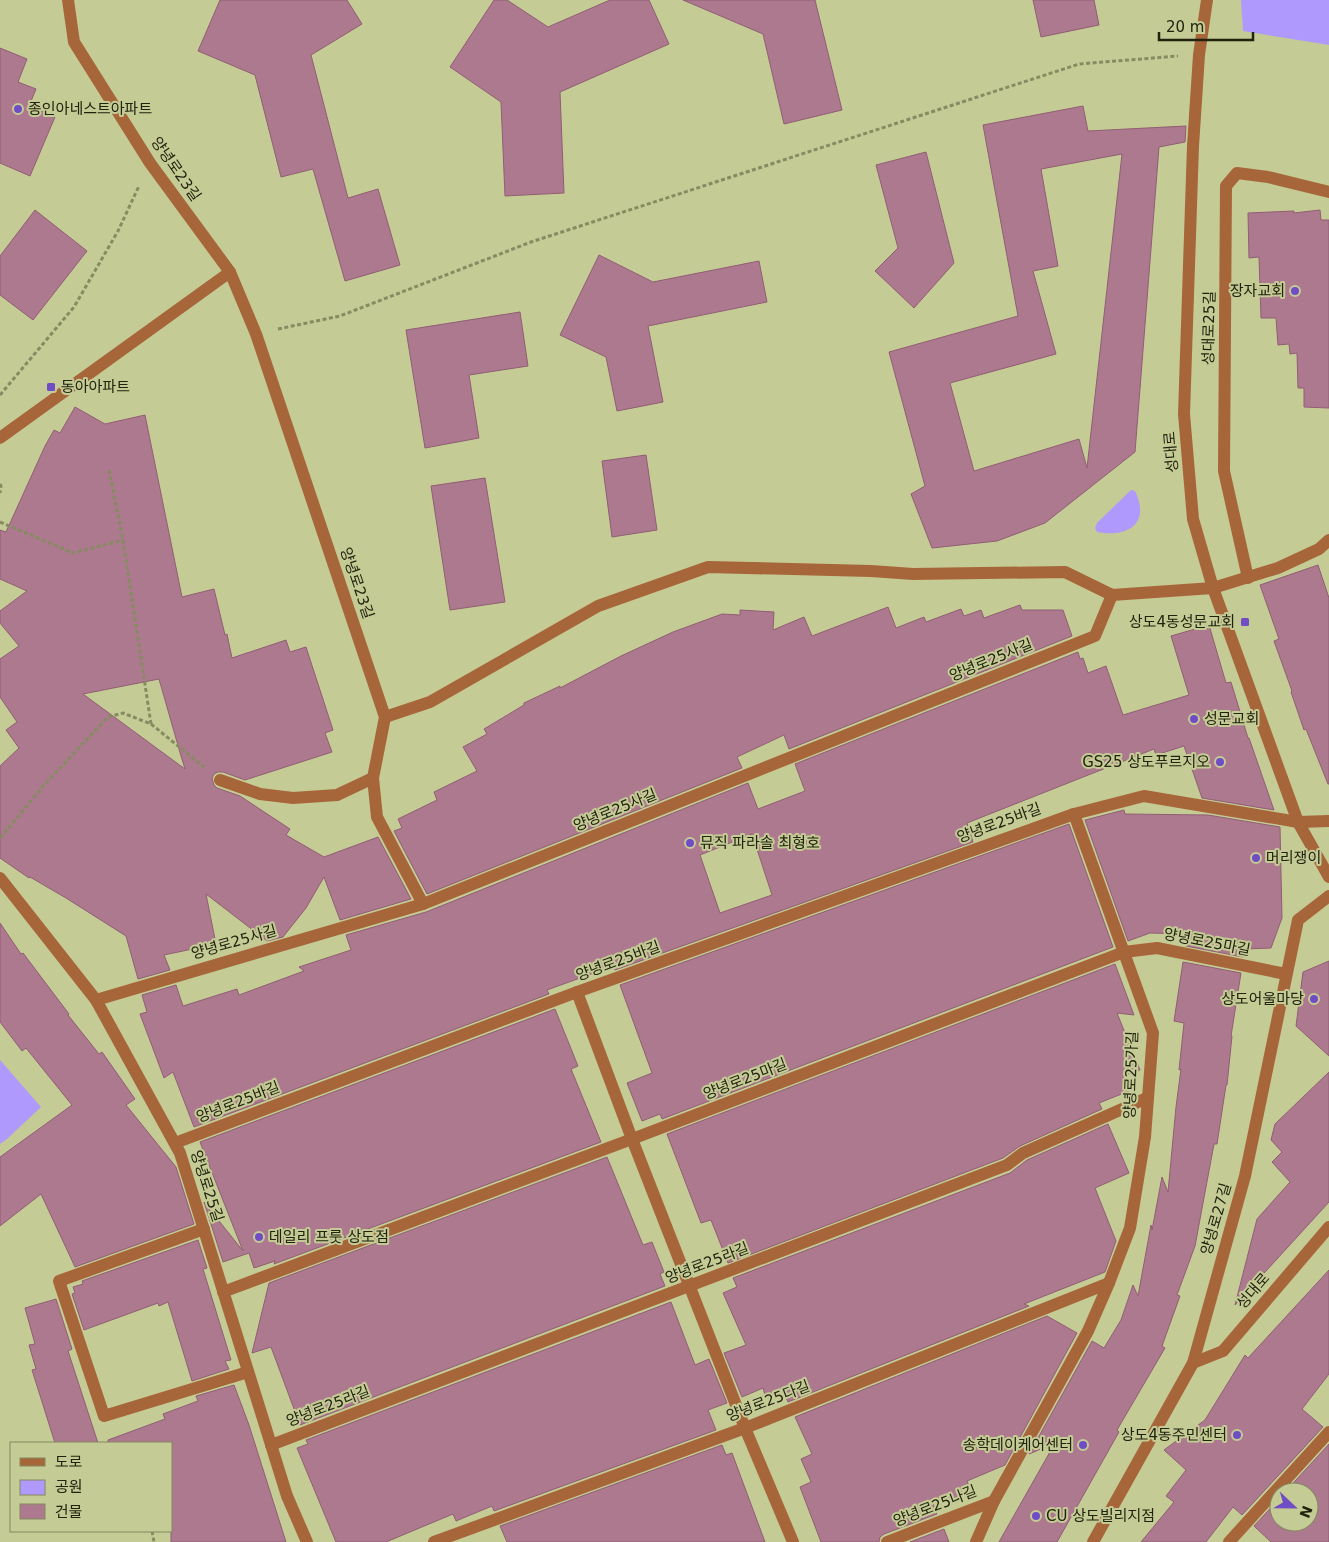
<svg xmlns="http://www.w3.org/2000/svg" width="1329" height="1542" font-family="'DejaVu Sans','Noto Sans KR',sans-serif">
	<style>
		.green { fill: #af99fc }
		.building { fill: #ad798f; stroke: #905e73; fill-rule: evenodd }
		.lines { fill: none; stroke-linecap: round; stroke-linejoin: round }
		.path { stroke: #868b61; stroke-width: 3; stroke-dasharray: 4 2.5; stroke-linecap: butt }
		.minor { stroke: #a7663a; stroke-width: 12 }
		.poi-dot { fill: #704cc5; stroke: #c5cb95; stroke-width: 2 }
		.labels { text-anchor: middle; stroke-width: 4; stroke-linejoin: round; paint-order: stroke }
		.poi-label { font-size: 15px; fill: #21230e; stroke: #c5cb95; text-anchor: start }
		.street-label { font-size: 15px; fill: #21230e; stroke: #c5cb95 }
	</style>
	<rect width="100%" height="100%" fill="#c5cb95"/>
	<!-- green -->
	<g class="green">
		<polygon points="1241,0 1329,0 1329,45 1243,31"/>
		<path d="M1131 490 1135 491C1151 524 1127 538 1097 532L1095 528 1097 523Z"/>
		<polygon points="0,1060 41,1107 7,1139 0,1144"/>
	</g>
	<!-- building -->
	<g class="building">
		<polygon points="220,0 347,0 362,24 311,55 348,198 378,189 400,265 345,281 313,169 281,177 255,75 198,51"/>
		<polygon points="494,0 507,0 548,27 610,0 649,0 669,44 560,92 564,193 505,196 501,102 450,67"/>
		<polygon points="683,0 815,0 842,110 784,124 763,34"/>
		<polygon points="1033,0 1094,0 1099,25 1041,37"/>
		<polygon points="0,48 27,59 18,82 36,89 29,106 55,117 30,176 0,163"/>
		<path d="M1083 106 1088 131 1186 126 1185 142 1159 147 1135 452 1045 523 997 541 932 548 911 494 925 486 889 352 1018 316 983 125ZM1122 154 1087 468 1079 439 974 471 950 383 1056 354 1033 271 1058 266 1041 169Z"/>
		<polygon points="926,152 954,263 914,308 875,271 898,248 876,165"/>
		<polygon points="35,210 87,251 33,320 0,295 0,256"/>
		<polygon points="1320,210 1321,220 1329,220 1329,408 1304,407 1304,388 1298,388 1297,353 1290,354 1289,344 1278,345 1276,318 1261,318 1259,257 1249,258 1248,213 1294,211 1294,213"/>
		<polygon points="599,255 653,282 759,261 767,302 648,326 663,402 617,411 606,357 560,335"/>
		<polygon points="520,312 528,366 469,375 479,438 425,448 406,330"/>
		<path d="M75 407 105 424 145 415 182 597 214 589 225 635 227 634 232 658 286 640 290 652 306 647 333 730 325 733 332 752 245 780 223 772H218L214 774 212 778 214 785 217 788 240 796 290 829 286 835 324 857 378 837 411 899 340 920 324 877 306 908 283 937 267 941 206 894 216 944 164 955 170 970 138 979 126 936 66 898 30 877 29 878 0 858V766L19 748 6 730 17 722 0 697V659L19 646 0 623V611L27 591 0 579V530L6 532 45 446 54 430 60 433ZM159 679 181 756 185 769 83 694Z"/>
		<polygon points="646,455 657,530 612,537 602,461"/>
		<polygon points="485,478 505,602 450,610 431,486"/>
		<polygon points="1318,565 1329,598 1329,784 1328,784 1306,729 1304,730 1291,692 1292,691 1274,641 1279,639 1260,585"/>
		<polygon points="1020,605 1022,610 1063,610 1072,636 789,749 784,735 737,757 742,768 427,894 394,831 402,828 398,819 437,800 434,792 477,771 463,747 487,734 484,729 524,705 524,703 560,686 560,688 621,656 673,632 722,614 740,615 740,610 774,612 773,630 804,617 812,636 888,607 896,628 924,617 926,622 961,609 964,616 981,610 984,618"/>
		<path d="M1209 625 1226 683 1231 682 1248 738H1249L1274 810 1202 798 1184 746 1156 755 1154 749 967 823 973 842 615 970 613 966 547 990 549 994 194 1127 173 1072 164 1078 140 1014 147 1012 142 995 176 985 183 1006 237 989 239 995 304 971 299 967 351 950 346 935 426 912 748 783 758 809 805 791 795 764 1078 652 1080 659 1083 658 1088 673 1106 666 1123 715 1189 695 1171 636ZM752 834 772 895 720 913 700 855Z"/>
		<polygon points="1124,810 1125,814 1208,815 1280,827 1282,918 1271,948 1245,949 1243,957 1186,946 1188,934 1150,933 1128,941 1085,820"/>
		<polygon points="1069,824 1113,947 662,1119 660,1114 642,1121 627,1083 652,1073 620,985"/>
		<polygon points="0,923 21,954 23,953 69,1014 68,1015 99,1054 102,1052 135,1099 126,1105 176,1167 194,1224 75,1267 41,1194 0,1226 0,1157 72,1105 26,1048 22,1051 0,1022"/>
		<polygon points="1329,961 1329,1056 1296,1026 1303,972"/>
		<polygon points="1183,962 1241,973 1231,1036 1232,1036 1227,1085 1226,1085 1217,1144 1214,1144 1195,1246 1177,1295 1180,1296 1162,1346 1165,1348 1117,1430 1119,1432 1057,1542 999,1542 1055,1443 1029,1454 1092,1341 1104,1348 1121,1320 1133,1285 1138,1296 1151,1225 1152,1230 1162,1177 1168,1192 1176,1107 1181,1069 1179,1070 1184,1023 1174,1021"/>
		<polygon points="1115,964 1134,1015 1117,1013 1140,1070 1123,1076 1129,1091 1099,1103 1102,1109 1020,1146 1003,1158 728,1263 711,1220 701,1223 667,1134"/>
		<polygon points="555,1009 578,1066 571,1069 601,1142 274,1264 275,1261 254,1268 249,1253 223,1262 204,1202 243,1251 200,1142"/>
		<polygon points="1329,1072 1329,1202 1235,1305 1257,1219 1290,1182 1272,1162 1282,1152 1271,1140 1275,1124"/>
		<polygon points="1108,1124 1129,1173 1095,1188 1116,1241 1105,1272 1024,1304 1029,1306 788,1402 783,1391 766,1398 763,1388 742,1397 724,1353 746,1345 723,1293 737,1287 733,1278 1010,1173 1027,1160"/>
		<polygon points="607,1157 643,1245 652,1242 664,1272 660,1274 665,1286 300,1425 271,1347 252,1353 269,1283"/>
		<polygon points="198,1240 207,1268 203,1269 231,1360 225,1361 229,1369 192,1381 168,1302 159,1306 158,1303 84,1330 72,1294 75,1293 73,1287 83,1284 82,1281"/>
		<polygon points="1329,1270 1329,1374 1302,1409 1323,1427 1242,1515 1233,1507 1206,1542 1141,1542 1174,1502 1166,1496 1186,1470 1164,1450 1205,1420 1245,1355 1248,1358"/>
		<polygon points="56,1299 72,1349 68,1351 98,1443 55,1443 32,1370 36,1369 29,1345 35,1344 25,1308"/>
		<polygon points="671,1302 695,1365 709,1359 727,1403 708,1410 716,1430 494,1511 492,1506 456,1521 453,1514 386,1542 336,1542 297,1448 308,1444 306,1440"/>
		<polygon points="1047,1316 1077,1333 1005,1465 967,1481 971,1491 941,1504 931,1498 937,1514 884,1534 880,1537 879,1542 821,1542 800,1487 811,1482 801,1459 812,1454 795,1417"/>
		<polygon points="234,1385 249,1425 286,1542 171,1542 171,1443 108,1443 108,1440 165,1419 163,1414 198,1401 196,1396"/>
		<polygon points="1329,1444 1329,1542 1271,1542 1254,1526 1279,1499 1279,1522 1309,1522 1309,1492 1285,1492"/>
		<polygon points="722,1445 726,1455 732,1453 765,1542 507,1542 500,1526"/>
		<polygon points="944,1529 949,1542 910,1542"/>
	</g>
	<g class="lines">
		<!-- path -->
		<g class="path">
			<polyline points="278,329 340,316 531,242 1079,64 1178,56"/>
			<polyline points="0,395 74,307 118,231 139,186"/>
			<polyline points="109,470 123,540 151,724"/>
			<polyline points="0,484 1,486 0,493"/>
			<polyline points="0,522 73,553 123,540"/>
			<polyline points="0,838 46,783 108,717 123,713 151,724 204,767"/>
			<polyline points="152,1531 154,1542"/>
		</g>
		<!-- minor -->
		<g class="minor">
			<polyline points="1207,0 1199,55 1193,146 1184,414 1193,519 1213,588 1298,822 1329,877"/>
			<polyline points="230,272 256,334 385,717 373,778 377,817 423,904"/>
			<polyline points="0,438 230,272 150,163 74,42 68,0"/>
			<polyline points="1248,578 1224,471 1226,186 1237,173 1268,177 1329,192"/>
			<polyline points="385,717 430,702 598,606 708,567 871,571 913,574 1065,572 1112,595 1213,588 1278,568 1319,549 1329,540"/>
			<polyline points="220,780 260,794 293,798 337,795 373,778"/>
			<polyline points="0,878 96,1000 180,1153 287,1496 307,1542"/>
			<polyline points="577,992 632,1139 745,1428 793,1542"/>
			<polyline points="96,1000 423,904 1095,636 1112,595"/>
			<polyline points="175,1143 577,992 1074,814"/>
			<polyline points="204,1229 59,1281 104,1416 248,1372"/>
			<polyline points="223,1292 632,1139 1124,952 1157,948 1286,974"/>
			<polyline points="1193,1363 1223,1351 1329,1227"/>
			<polyline points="271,1445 1007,1165 1023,1153 1147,1098"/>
			<polyline points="434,1542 745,1428 1109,1283"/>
			<polyline points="887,1542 994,1501"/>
			<polyline points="976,1542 994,1501 1088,1331 1109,1283 1130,1228 1145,1137 1153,1033 1074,814 1144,796 1298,822 1329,821"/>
			<polyline points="1093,1542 1193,1363 1245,1176 1298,920 1329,896"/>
			<polyline points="1229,1542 1329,1432"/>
		</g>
	</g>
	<!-- markers -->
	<g class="poi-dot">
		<circle cx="18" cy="109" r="5"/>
		<circle cx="1295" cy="291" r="5"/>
		<rect x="46" y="382" width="10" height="10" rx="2.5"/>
		<rect x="1240" y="617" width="10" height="10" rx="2.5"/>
		<circle cx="1194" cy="719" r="5"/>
		<circle cx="1220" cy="762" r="5"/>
		<circle cx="690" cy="843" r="5"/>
		<circle cx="1256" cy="858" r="5"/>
		<circle cx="1314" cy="999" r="5"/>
		<circle cx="259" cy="1237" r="5"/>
		<circle cx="1237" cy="1435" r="5"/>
		<circle cx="1083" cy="1445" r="5"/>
		<circle cx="1036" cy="1516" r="5"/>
	</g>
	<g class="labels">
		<!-- poi labels -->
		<g class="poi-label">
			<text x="28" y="114">종인아네스트아파트</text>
			<text x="1285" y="296" text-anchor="end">장자교회</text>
			<text x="61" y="392">동아아파트</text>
			<text x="1235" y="627" text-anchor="end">상도4동성문교회</text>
			<text x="1204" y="724">성문교회</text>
			<text x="1210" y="767" text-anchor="end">GS25 상도푸르지오</text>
			<text x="700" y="848">뮤직 파라솔 최형호</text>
			<text x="1266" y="863">머리쟁이</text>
			<text x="1304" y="1004" text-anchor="end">상도어울마당</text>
			<text x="269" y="1242">데일리 프룻 상도점</text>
			<text x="1227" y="1440" text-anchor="end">상도4동주민센터</text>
			<text x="1073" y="1450" text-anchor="end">송학데이케어센터</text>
			<text x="1046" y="1521">CU 상도빌리지점</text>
		</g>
		<!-- street labels -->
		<g class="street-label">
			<text transform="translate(176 169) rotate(55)" y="5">양녕로23길</text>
			<text transform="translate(1209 328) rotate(-89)" y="5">성대로25길</text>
			<text transform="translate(1171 452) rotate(-95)" y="5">성대로</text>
			<text transform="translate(357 583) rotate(71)" y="5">양녕로23길</text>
			<text transform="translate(991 660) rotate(-22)" y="5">양녕로25사길</text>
			<text transform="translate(615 810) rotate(-22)" y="5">양녕로25사길</text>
			<text transform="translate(999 823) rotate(-20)" y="5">양녕로25바길</text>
			<text transform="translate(234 942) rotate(-16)" y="5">양녕로25사길</text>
			<text transform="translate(1207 942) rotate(11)" y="5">양녕로25마길</text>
			<text transform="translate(618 961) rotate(-20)" y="5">양녕로25바길</text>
			<text transform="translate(1131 1075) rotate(-88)" y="5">양녕로25가길</text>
			<text transform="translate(745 1079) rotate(-21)" y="5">양녕로25마길</text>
			<text transform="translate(238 1102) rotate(-21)" y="5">양녕로25바길</text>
			<text transform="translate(207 1186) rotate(72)" y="5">양녕로25길</text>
			<text transform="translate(1216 1219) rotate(-74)" y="5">양녕로27길</text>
			<text transform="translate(707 1263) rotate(-21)" y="5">양녕로25라길</text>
			<text transform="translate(1253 1291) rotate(-49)" y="5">성대로</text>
			<text transform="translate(768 1401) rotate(-21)" y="5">양녕로25다길</text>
			<text transform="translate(328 1406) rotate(-21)" y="5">양녕로25라길</text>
			<text transform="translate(935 1506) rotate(-21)" y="5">양녕로25나길</text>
		</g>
	</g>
	<!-- legend -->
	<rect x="10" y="1442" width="162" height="90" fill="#c5cb95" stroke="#83885f"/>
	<rect x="20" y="1458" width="25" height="8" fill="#a7663a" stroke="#83885f"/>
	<text x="55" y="1467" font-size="15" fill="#21230e">도로</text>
	<rect x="20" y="1480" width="25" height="15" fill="#af99fc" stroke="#83885f"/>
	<text x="55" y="1492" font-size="15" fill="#21230e">공원</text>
	<rect x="20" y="1504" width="25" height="15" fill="#ad798f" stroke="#83885f"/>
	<text x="55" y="1517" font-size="15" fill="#21230e">건물</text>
	<!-- north arrow -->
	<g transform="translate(1294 1507) rotate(112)"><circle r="24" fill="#c5cb95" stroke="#83885f"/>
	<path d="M0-4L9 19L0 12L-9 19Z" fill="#704cc5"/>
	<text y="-8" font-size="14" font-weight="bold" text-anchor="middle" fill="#21230e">N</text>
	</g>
	<!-- scale -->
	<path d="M1159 32v8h94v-8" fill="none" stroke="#21230e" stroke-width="2.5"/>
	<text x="1166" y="32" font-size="15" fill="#21230e" stroke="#c5cb95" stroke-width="4" paint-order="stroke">20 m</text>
</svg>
